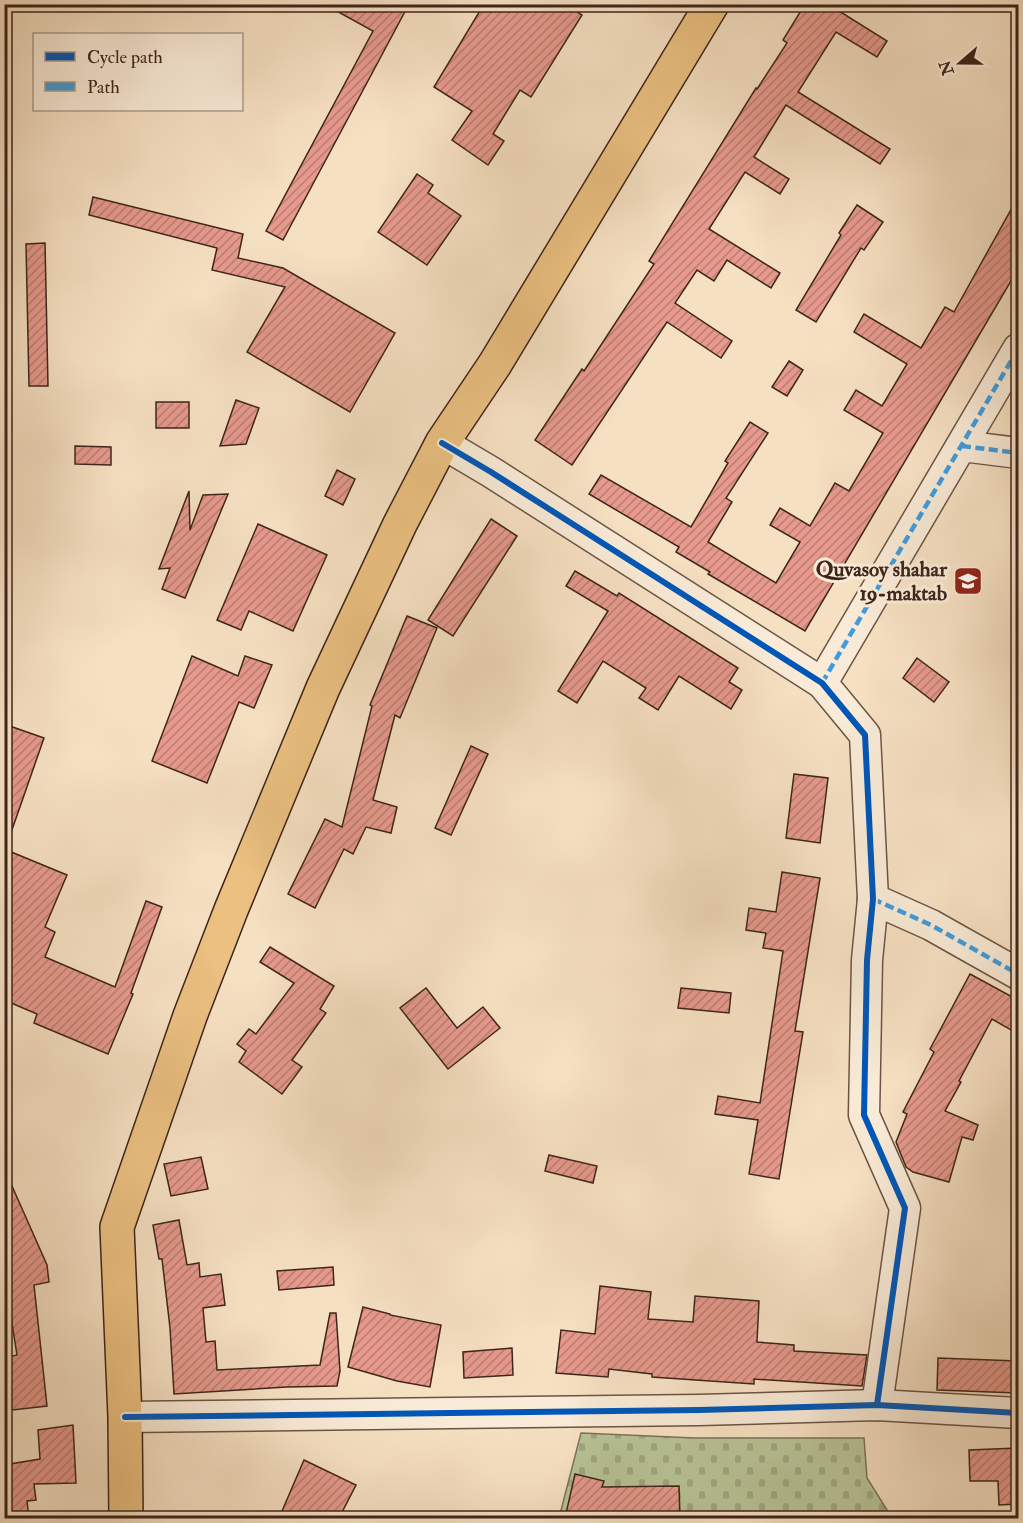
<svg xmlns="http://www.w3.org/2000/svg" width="1023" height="1523" font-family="'IM FELL Double Pica',serif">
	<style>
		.cemetery { fill: url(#cemetery-stones); stroke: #7b7458; stroke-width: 1.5 }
		.building { fill: url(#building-hatch); stroke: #3e251b; stroke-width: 1.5 }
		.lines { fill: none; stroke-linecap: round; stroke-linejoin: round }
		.minor-casing { stroke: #6c5445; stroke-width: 33 }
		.major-casing { stroke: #3e251b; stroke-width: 36 }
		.minor { stroke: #f9ebd7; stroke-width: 30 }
		.major { stroke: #ebc081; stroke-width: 33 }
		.quiet { stroke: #3f9cdf; stroke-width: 4.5; stroke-dasharray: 9 4.5; stroke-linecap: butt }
		.cycleway-casing { stroke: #f9ebd7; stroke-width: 10 }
		.cycleway { stroke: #0057b8; stroke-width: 6 }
		.labels { text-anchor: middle; stroke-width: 6; stroke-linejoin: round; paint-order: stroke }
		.poi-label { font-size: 21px; font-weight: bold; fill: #3e251b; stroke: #f9ebd7; text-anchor: end }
	</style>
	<defs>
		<pattern id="cemetery-stones" width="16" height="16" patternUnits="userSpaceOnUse" patternTransform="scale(1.5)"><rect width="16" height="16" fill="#b8c396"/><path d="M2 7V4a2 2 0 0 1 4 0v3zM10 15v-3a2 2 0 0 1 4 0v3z" fill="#9fa781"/></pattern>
		<pattern id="building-hatch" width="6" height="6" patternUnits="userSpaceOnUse" patternTransform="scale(1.5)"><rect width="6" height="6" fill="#e6998c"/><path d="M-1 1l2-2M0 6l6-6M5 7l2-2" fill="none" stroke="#bc7d72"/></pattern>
	</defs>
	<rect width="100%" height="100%" fill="#f6e0c2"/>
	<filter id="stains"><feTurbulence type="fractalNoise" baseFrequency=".00333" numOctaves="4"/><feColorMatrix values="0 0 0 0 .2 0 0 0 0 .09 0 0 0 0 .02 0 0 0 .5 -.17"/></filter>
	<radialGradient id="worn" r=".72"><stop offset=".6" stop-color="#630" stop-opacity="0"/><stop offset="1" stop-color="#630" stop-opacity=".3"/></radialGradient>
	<!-- cemetery -->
	<polygon class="cemetery" points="581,1433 695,1438 864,1438 867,1478 892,1518 559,1518"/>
	<!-- building -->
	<g class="building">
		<polygon points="324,4 409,4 283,240 266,231 373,31"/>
		<polygon points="484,4 565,4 582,15 531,97 520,90 493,134 504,141 488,165 452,140 472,111 434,87"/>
		<polygon points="805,4 843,4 839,11 887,41 877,57 836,32 798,92 890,149 880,164 786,105 754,157 789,179 780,194 745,172 709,229 780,273 771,288 727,260 714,281 697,270 675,303 732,341 721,358 667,322 572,465 535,440 582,369 584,371 654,264 649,261 756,88 757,89 787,43 783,40"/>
		<polygon points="417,174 433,185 428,193 461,216 427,265 378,232"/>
		<polygon points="93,197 243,234 238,258 283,268 395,333 350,412 247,352 285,287 212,270 217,248 89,215"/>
		<polygon points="1018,197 1018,269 805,631 708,574 710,572 676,552 679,547 589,494 601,475 691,527 728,463 725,461 750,422 768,433 726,498 732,502 708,542 776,583 800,542 770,525 780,508 810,526 835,483 849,491 883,433 844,410 856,390 882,406 907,364 854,332 864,314 921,348 945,307 954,312"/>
		<polygon points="857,205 883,222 864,250 861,248 816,322 796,310 841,235 839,233"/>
		<polygon points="45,243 48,386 29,386 26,244"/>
		<polygon points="789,361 803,370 787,396 772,387"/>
		<polygon points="236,400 259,408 246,444 220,446"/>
		<rect x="156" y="402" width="33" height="26"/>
		<polygon points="75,446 111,447 111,465 75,464"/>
		<polygon points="337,470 355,479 343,505 325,496"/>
		<polygon points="189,491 190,530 203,495 228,494 185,598 162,589 170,568 159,569"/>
		<polygon points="491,519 517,536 453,636 428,620"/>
		<polygon points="258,524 327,555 293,631 249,611 241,630 217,620"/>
		<polygon points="575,571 617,596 619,593 738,668 729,682 742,690 731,709 679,676 658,710 639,698 646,688 603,661 577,703 558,691 608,611 566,586"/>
		<polygon points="407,616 437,628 400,718 395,715 373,800 397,807 391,833 366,827 353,854 344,849 315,908 288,894 325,819 342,827 372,706 370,705"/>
		<polygon points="192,656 238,676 245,656 272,665 254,708 239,702 207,783 152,761"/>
		<polygon points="917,658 949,682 934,702 903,678"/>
		<polygon points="4,724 44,738 7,844 4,844"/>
		<polygon points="471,746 488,754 451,835 435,828"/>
		<polygon points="794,774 828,778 820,843 786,838"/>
		<polygon points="4,849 67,875 45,927 55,932 45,957 115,987 146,901 162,907 131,993 133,994 108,1054 34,1023 37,1014 4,1000"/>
		<polygon points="782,872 820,878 795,1031 803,1032 779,1179 749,1174 758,1120 715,1114 718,1096 760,1103 783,951 763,948 766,933 746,930 749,908 776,912"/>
		<polygon points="270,947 334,986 320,1009 326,1013 292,1060 302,1067 282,1094 239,1062 246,1051 237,1044 249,1029 256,1034 294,983 260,962"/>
		<polygon points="970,974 1018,1000 1018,1034 992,1019 959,1081 961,1082 945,1111 978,1125 973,1140 962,1137 949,1182 913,1172 906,1167 896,1142 907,1114 903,1112 934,1052 930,1049"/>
		<polygon points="426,988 457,1028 483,1007 500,1028 448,1069 400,1008"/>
		<polygon points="681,988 731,993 729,1013 678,1008"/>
		<polygon points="549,1155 597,1166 593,1183 545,1171"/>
		<polygon points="201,1157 208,1189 171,1196 164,1164"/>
		<polygon points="4,1168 47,1265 49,1282 34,1285 47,1406 4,1411 4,1358 17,1355 10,1311 4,1312"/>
		<polygon points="179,1220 187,1265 199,1263 200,1277 221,1274 225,1305 203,1308 206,1342 215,1341 217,1370 320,1365 330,1313 336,1313 340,1371 337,1386 287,1387 174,1394 170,1328 162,1259 159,1259 153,1225"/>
		<polygon points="333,1267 334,1285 279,1290 277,1271"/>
		<polygon points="600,1286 651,1292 648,1319 693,1322 695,1296 759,1301 757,1342 794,1345 794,1351 867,1355 862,1386 754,1379 754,1384 652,1377 652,1374 609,1369 608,1377 556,1373 561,1330 595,1334"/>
		<polygon points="363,1307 390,1314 390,1315 441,1325 430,1387 397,1381 348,1367"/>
		<polygon points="512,1348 513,1375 464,1378 463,1352"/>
		<polygon points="938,1358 1018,1361 1018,1393 937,1390"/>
		<polygon points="73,1425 76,1483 34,1484 36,1500 27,1501 29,1518 4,1518 4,1465 40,1459 38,1430"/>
		<polygon points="1018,1448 1018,1504 999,1505 998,1481 970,1481 969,1450"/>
		<polygon points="304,1460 356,1485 339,1518 279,1518"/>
		<polygon points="575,1474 604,1481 602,1487 679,1486 680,1518 565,1518"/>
	</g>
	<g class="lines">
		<!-- minor casing -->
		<g class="minor-casing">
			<g id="minor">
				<polyline points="442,443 491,472 822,683 865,735 873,899 867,960 864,1115 905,1208 877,1405"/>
				<polyline points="962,446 1018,453"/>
				<polyline points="822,683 1018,349"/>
				<polyline points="873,899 931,925 1018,974"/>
				<polyline points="125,1417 699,1410 877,1405 1018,1413"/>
			</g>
		</g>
		<!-- major casing -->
		<g class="major-casing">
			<polyline id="major" points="126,1518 125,1417 117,1227 190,1016 231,910 323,688 400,524 442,443 495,364 712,4"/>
		</g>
		<!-- minor -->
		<use href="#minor" class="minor"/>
		<!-- major -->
		<use href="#major" class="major"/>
		<!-- quiet -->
		<g class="quiet">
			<polyline points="962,446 1018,453"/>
			<polyline points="822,683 1018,349"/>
			<polyline points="873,899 931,925 1018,974"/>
		</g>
		<!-- cycleway casing -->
		<g class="cycleway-casing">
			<g id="cycleway">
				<polyline points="442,443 491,472 822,683 865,735 873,899 867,960 864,1115 905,1208 877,1405"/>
				<polyline points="125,1417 699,1410 877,1405 1018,1413"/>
			</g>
		</g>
		<!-- cycleway -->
		<use href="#cycleway" class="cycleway"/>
	</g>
	<!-- icons -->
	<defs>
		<g id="school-square" transform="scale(1.5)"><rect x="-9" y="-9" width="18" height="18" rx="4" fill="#8f2418" stroke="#f9ebd7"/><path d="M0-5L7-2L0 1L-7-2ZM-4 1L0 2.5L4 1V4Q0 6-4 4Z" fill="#fff"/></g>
	</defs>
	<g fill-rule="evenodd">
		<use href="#school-square" x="968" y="581"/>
	</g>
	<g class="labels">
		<!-- poi labels -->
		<g class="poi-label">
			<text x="947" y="576">Quvasoy shahar<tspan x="947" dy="24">19-maktab</tspan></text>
		</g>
	</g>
	<!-- margin -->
	<rect width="1023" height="1523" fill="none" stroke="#f6e0c2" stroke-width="24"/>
	<rect x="6" y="6" width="1011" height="1511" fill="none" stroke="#3e251b" stroke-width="3"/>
	<rect x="12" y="12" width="999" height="1499" fill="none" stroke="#3e251b" stroke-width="1.5"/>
	<!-- legend -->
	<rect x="33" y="33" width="210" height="78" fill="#f9ebd7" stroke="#ae9c8c" stroke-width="1.5"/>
	<rect x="45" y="52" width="30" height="9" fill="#0057b8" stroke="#ae9c8c" stroke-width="1.5"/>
	<text x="87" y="63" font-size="18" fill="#3e251b">Cycle path</text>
	<rect x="45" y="82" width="30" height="9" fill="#3f9cdf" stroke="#ae9c8c" stroke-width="1.5"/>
	<text x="87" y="93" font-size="18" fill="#3e251b">Path</text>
	<!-- north arrow -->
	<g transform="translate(960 63) rotate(250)" stroke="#f9ebd7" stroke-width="4.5" paint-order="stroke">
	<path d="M0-4.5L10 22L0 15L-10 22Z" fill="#3e251b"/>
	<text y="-9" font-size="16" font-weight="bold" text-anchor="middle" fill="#3e251b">N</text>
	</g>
	<rect width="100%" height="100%" filter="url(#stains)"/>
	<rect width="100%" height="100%" fill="url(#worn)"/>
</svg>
